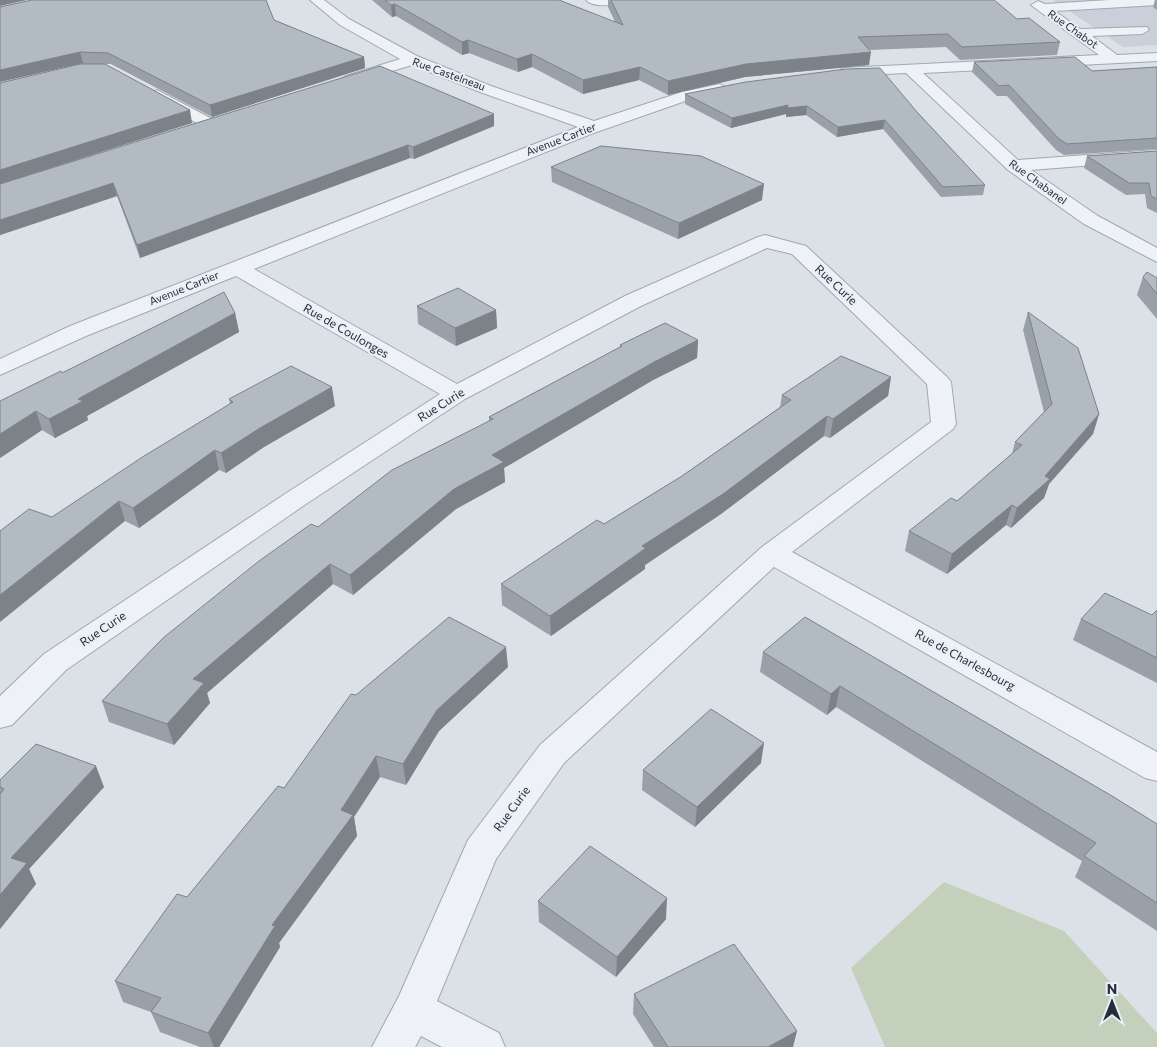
<svg xmlns="http://www.w3.org/2000/svg" width="1157" height="1047" font-family="Commissioner,sans-serif">
	<style>
		.built { fill: #c9d0d9 }
		.green { fill: #c3d1bc }
		.lines { fill: none; stroke-linecap: round; stroke-linejoin: round }
		.minor-casing { stroke: #a0a8b1; stroke-width: 2 }
		.minor { fill: #eef1f5; fill-rule: evenodd }
		.wall { fill: #99a0a9 }
		.shaded-wall { fill: #7d8289 }
		.building { fill: #b2bac4; stroke: #7d8289 }
		.labels { text-anchor: middle; stroke-width: 4; stroke-linejoin: round; paint-order: stroke }
		.far-street-label { font-size: 11px; fill: #242f3e; stroke: #eaeff5 }
		.street-label { font-size: 12px; fill: #242f3e; stroke: #eaeff5 }
	</style>
	<rect width="100%" height="100%" fill="#dbe1e7"/>
	<!-- built -->
	<polygon class="built" points="1053,0 1157,0 1157,45 1123,47"/>
	<!-- green -->
	<polygon class="green" points="944,882 1064,931 1157,1033 1157,1047 885,1047 851,968"/>
	<g class="lines">
		<!-- minor casing -->
		<g class="minor-casing">
			<g id="minor">
				<polygon points="310,0 324,0 349,19 417,56 491,86 594,121 682,92 720,84 728,89 725,92 691,99 591,134 254,269 457,384 625,296 758,237 765,235 806,246 947,377 951,382 956,424 953,429 792,552 1157,752 1157,781 1145,778 774,567 564,763 496,859 437,1001 499,1033 505,1047 442,1047 421,1036 415,1047 372,1047 399,996 468,840 540,745 762,547 931,422 927,384 792,254 767,248 641,306 465,399 303,506 66,670 12,725 0,728 0,696 44,654 285,494 440,394 236,276 86,336 0,375 0,359 70,326 578,127 480,92 412,65 356,82 346,82 343,79 346,76 400,59 340,25"/>
				<path d="M586 0H622C616 7 592 7 586 0Z"/>
				<polygon points="1109,0 1157,0 1157,5 1055,11 1080,29 1147,27 1149,30 1142,34 1092,36 1117,55 1157,53 1157,61 923,73 1018,160 1157,150 1157,160 1031,170 1098,216 1157,248 1157,262 1084,224 1008,170 906,73 844,76 837,72 844,68 1099,55 1031,5 1038,1 1045,4"/>
				<polygon points="157,90 216,121 218,124 216,127 204,127 151,98 149,95"/>
			</g>
		</g>
		<!-- minor -->
		<use href="#minor" class="minor"/>
	</g>
	<!-- wall -->
	<g class="wall">
		<polygon points="372,0 559,0 615,22 608,7 608,0 1017,19 1060,42 1057,55 960,60 946,47 869,50 869,65 745,77 668,95 639,80 583,94 532,67 518,72 469,53 462,55 396,16 392,17"/>
		<polygon points="1155,0 1157,0 1157,10 1153,7"/>
		<polygon points="0,7 274,20 364,57 365,68 212,117 111,64 81,64 192,123 25,176 494,126 414,159 410,158 140,258 117,196 0,235 0,83 72,66"/>
		<polygon points="974,62 1092,71 1157,67 1157,149 1064,155 1056,150 1007,96 997,96 972,72"/>
		<polygon points="685,94 917,112 985,185 983,195 941,197 883,129 837,137 806,115 786,117 786,114 731,128 685,104"/>
		<polygon points="1157,151 1157,213 1147,208 1145,194 1126,195 1084,168 1087,156"/>
		<polygon points="551,167 762,200 678,239 552,182"/>
		<polygon points="1143,277 1157,278 1157,319 1137,295"/>
		<polygon points="417,306 496,310 497,328 456,346 418,324"/>
		<polygon points="1028,312 1099,414 1093,434 1049,484 1044,498 1011,528 1006,525 947,574 905,551 909,531 957,501 1012,454 1015,442 1044,412 1023,330"/>
		<polygon points="235,313 239,332 87,416 88,420 55,438 42,430 0,458 62,373"/>
		<polygon points="698,340 697,358 653,380 504,468 505,482 456,509 353,595 333,584 207,693 210,703 174,745 109,722 102,701 318,527 489,421 489,417 620,347 620,345"/>
		<polygon points="891,377 888,396 830,438 824,436 721,514 645,565 645,569 551,636 502,605 501,584 604,524 682,476 780,407 782,395"/>
		<polygon points="229,399 335,406 264,447 226,473 219,470 139,528 125,521 52,517 230,404"/>
		<polygon points="1157,610 1157,683 1073,640 1081,619 1152,615"/>
		<polygon points="763,652 1157,824 1157,931 1075,877 1082,861 836,707 827,715 760,672"/>
		<polygon points="508,667 439,731 406,785 380,777 354,817 357,836 279,943 280,947 219,1047 200,1047 160,1032 151,1012 123,1002 115,981 187,897 284,788 356,695"/>
		<polygon points="761,763 695,827 642,790 643,770"/>
		<polygon points="0,780 104,787 29,869 36,884 0,929"/>
		<polygon points="538,901 666,919 616,977 539,922"/>
		<polygon points="634,994 793,1047 654,1047 633,1014"/>
	</g>
	<!-- shaded-wall -->
	<g class="shaded-wall">
		<polygon points="0,0 27,0 0,6"/>
		<polygon points="395,4 396,16 392,17 391,5"/>
		<polygon points="468,40 469,53 462,55 462,42"/>
		<polygon points="80,52 83,63 0,82 0,70"/>
		<polygon points="871,52 869,65 745,77 668,95 668,81 746,64"/>
		<polygon points="532,54 532,67 518,72 517,59"/>
		<polygon points="364,57 365,68 212,117 210,105"/>
		<polygon points="640,67 639,80 583,94 583,80"/>
		<polygon points="788,105 807,106 806,115 786,117 786,114 731,128 732,118"/>
		<polygon points="190,110 192,123 0,184 0,170"/>
		<polygon points="494,114 494,126 414,159 413,147"/>
		<polygon points="885,120 883,129 837,137 838,127"/>
		<polygon points="408,145 410,158 140,258 137,245"/>
		<polygon points="113,183 117,196 0,235 0,220"/>
		<polygon points="764,184 762,200 678,239 679,223"/>
		<polygon points="496,310 497,328 456,346 455,328"/>
		<polygon points="235,313 239,332 87,416 88,420 55,438 49,419 78,399"/>
		<polygon points="698,340 697,358 653,380 504,468 505,482 456,509 353,595 350,575 492,455 654,362"/>
		<polygon points="891,377 888,396 830,438 833,419"/>
		<polygon points="332,387 335,406 264,447 226,473 221,453 260,428"/>
		<polygon points="36,411 42,430 0,458 0,434"/>
		<polygon points="1099,414 1093,434 1049,484 1044,498 1011,528 1017,508"/>
		<polygon points="827,416 824,436 721,514 645,565 645,569 551,636 550,616 642,546"/>
		<polygon points="215,450 219,470 139,528 133,508"/>
		<polygon points="119,501 125,521 0,622 0,595"/>
		<polygon points="1012,505 1006,525 947,574 952,554"/>
		<polygon points="330,564 333,584 207,693 210,703 174,745 167,724 193,679"/>
		<polygon points="506,647 508,667 439,731 406,785 403,764 437,710"/>
		<polygon points="840,686 836,707 827,715 831,694"/>
		<polygon points="764,743 761,763 695,827 697,807"/>
		<polygon points="376,756 380,777 354,817 357,836 279,943 280,947 219,1047 214,1047 208,1033 341,810"/>
		<polygon points="96,766 104,787 29,869 36,884 0,929 0,895 11,858"/>
		<polygon points="667,898 666,919 616,977 617,957"/>
		<polygon points="797,1031 793,1047 768,1047"/>
	</g>
	<!-- building -->
	<g class="building">
		<polygon points="32,0 266,0 274,20 364,57 210,105 108,53 80,52 0,70 0,7"/>
		<polygon points="385,0 559,0 623,25 611,0 994,0 1017,19 1029,18 1060,42 962,47 948,34 858,37 871,52 746,64 668,81 640,67 583,80 532,54 517,59 468,40 462,42 395,4 391,5"/>
		<polygon points="1075,57 1092,71 1157,67 1157,138 1067,144 1059,139 1009,85 999,86 974,62"/>
		<polygon points="80,64 105,64 190,110 0,170 0,83"/>
		<polygon points="380,66 494,114 413,147 408,145 137,245 113,183 0,220 0,184"/>
		<polygon points="880,68 917,112 985,185 943,187 885,120 838,127 807,106 787,108 788,105 732,118 685,94 746,82 846,69"/>
		<polygon points="601,146 701,156 764,184 679,223 551,167"/>
		<polygon points="1157,151 1157,199 1151,196 1149,183 1129,183 1087,156"/>
		<polygon points="1147,272 1157,278 1157,294 1143,277"/>
		<polygon points="458,288 496,310 455,328 417,306"/>
		<polygon points="224,292 235,313 78,399 83,401 49,419 36,411 0,434 0,401 61,371 62,373"/>
		<polygon points="1028,312 1078,348 1099,414 1045,476 1050,479 1017,508 1012,505 952,554 909,531 951,498 957,501 1022,445 1015,442 1052,404"/>
		<polygon points="665,323 698,340 654,362 492,455 504,462 454,489 350,575 330,564 193,679 204,683 167,724 102,701 163,638 259,561 311,524 318,527 392,470 493,419 489,417 622,346 620,345"/>
		<polygon points="841,356 891,377 833,419 827,416 723,494 642,546 646,548 550,616 501,584 597,520 604,524 682,476 791,400 782,395"/>
		<polygon points="291,366 332,387 260,428 221,453 215,450 133,508 119,501 0,595 0,531 29,509 52,517 144,456 233,402 229,399"/>
		<polygon points="1105,593 1152,615 1157,610 1157,658 1081,619"/>
		<polygon points="449,617 506,647 437,710 403,764 376,756 341,810 353,815 272,925 275,926 208,1033 151,1012 161,998 115,981 177,894 187,897 278,786 284,788 351,694 356,695"/>
		<polygon points="805,617 1112,796 1157,824 1157,903 1084,856 1096,843 840,686 831,694 763,652"/>
		<polygon points="711,709 764,743 697,807 643,770"/>
		<polygon points="36,744 96,766 11,858 27,863 0,895 0,794 4,789 0,787 0,780"/>
		<polygon points="590,846 667,898 617,957 538,901"/>
		<polygon points="734,944 797,1031 768,1047 668,1047 634,994"/>
	</g>
	<g class="labels">
		<!-- far-street labels -->
		<g class="far-street-label">
			<text transform="translate(1073 29) rotate(35)" y="4">Rue Chabot</text>
			<text transform="translate(449 74) rotate(20)" y="4">Rue Castelneau</text>
			<text transform="translate(561 139) rotate(-21)" y="4">Avenue Cartier</text>
			<text transform="translate(1038 182) rotate(36)" y="4">Rue Chabanel</text>
			<text transform="translate(184 288) rotate(-22)" y="4">Avenue Cartier</text>
		</g>
		<!-- street labels -->
		<g class="street-label">
			<text transform="translate(836 285) rotate(43)" y="4">Rue Curie</text>
			<text transform="translate(346 331) rotate(30)" y="4">Rue de Coulonges</text>
			<text transform="translate(441 405) rotate(-32)" y="4">Rue Curie</text>
			<text transform="translate(103 629) rotate(-34)" y="4">Rue Curie</text>
			<text transform="translate(965 660) rotate(29)" y="4">Rue de Charlesbourg</text>
			<text transform="translate(512 809) rotate(-54)" y="4">Rue Curie</text>
		</g>
	</g>
	<!-- north arrow -->
	<g transform="translate(1112 1002)" stroke="#eaeff5" stroke-width="4" paint-order="stroke">
	<path d="M0-4L9 19L0 12L-9 19Z" fill="#242f3e"/>
	<text y="-8" font-size="14" font-weight="bold" text-anchor="middle" fill="#242f3e">N</text>
	</g>
</svg>
